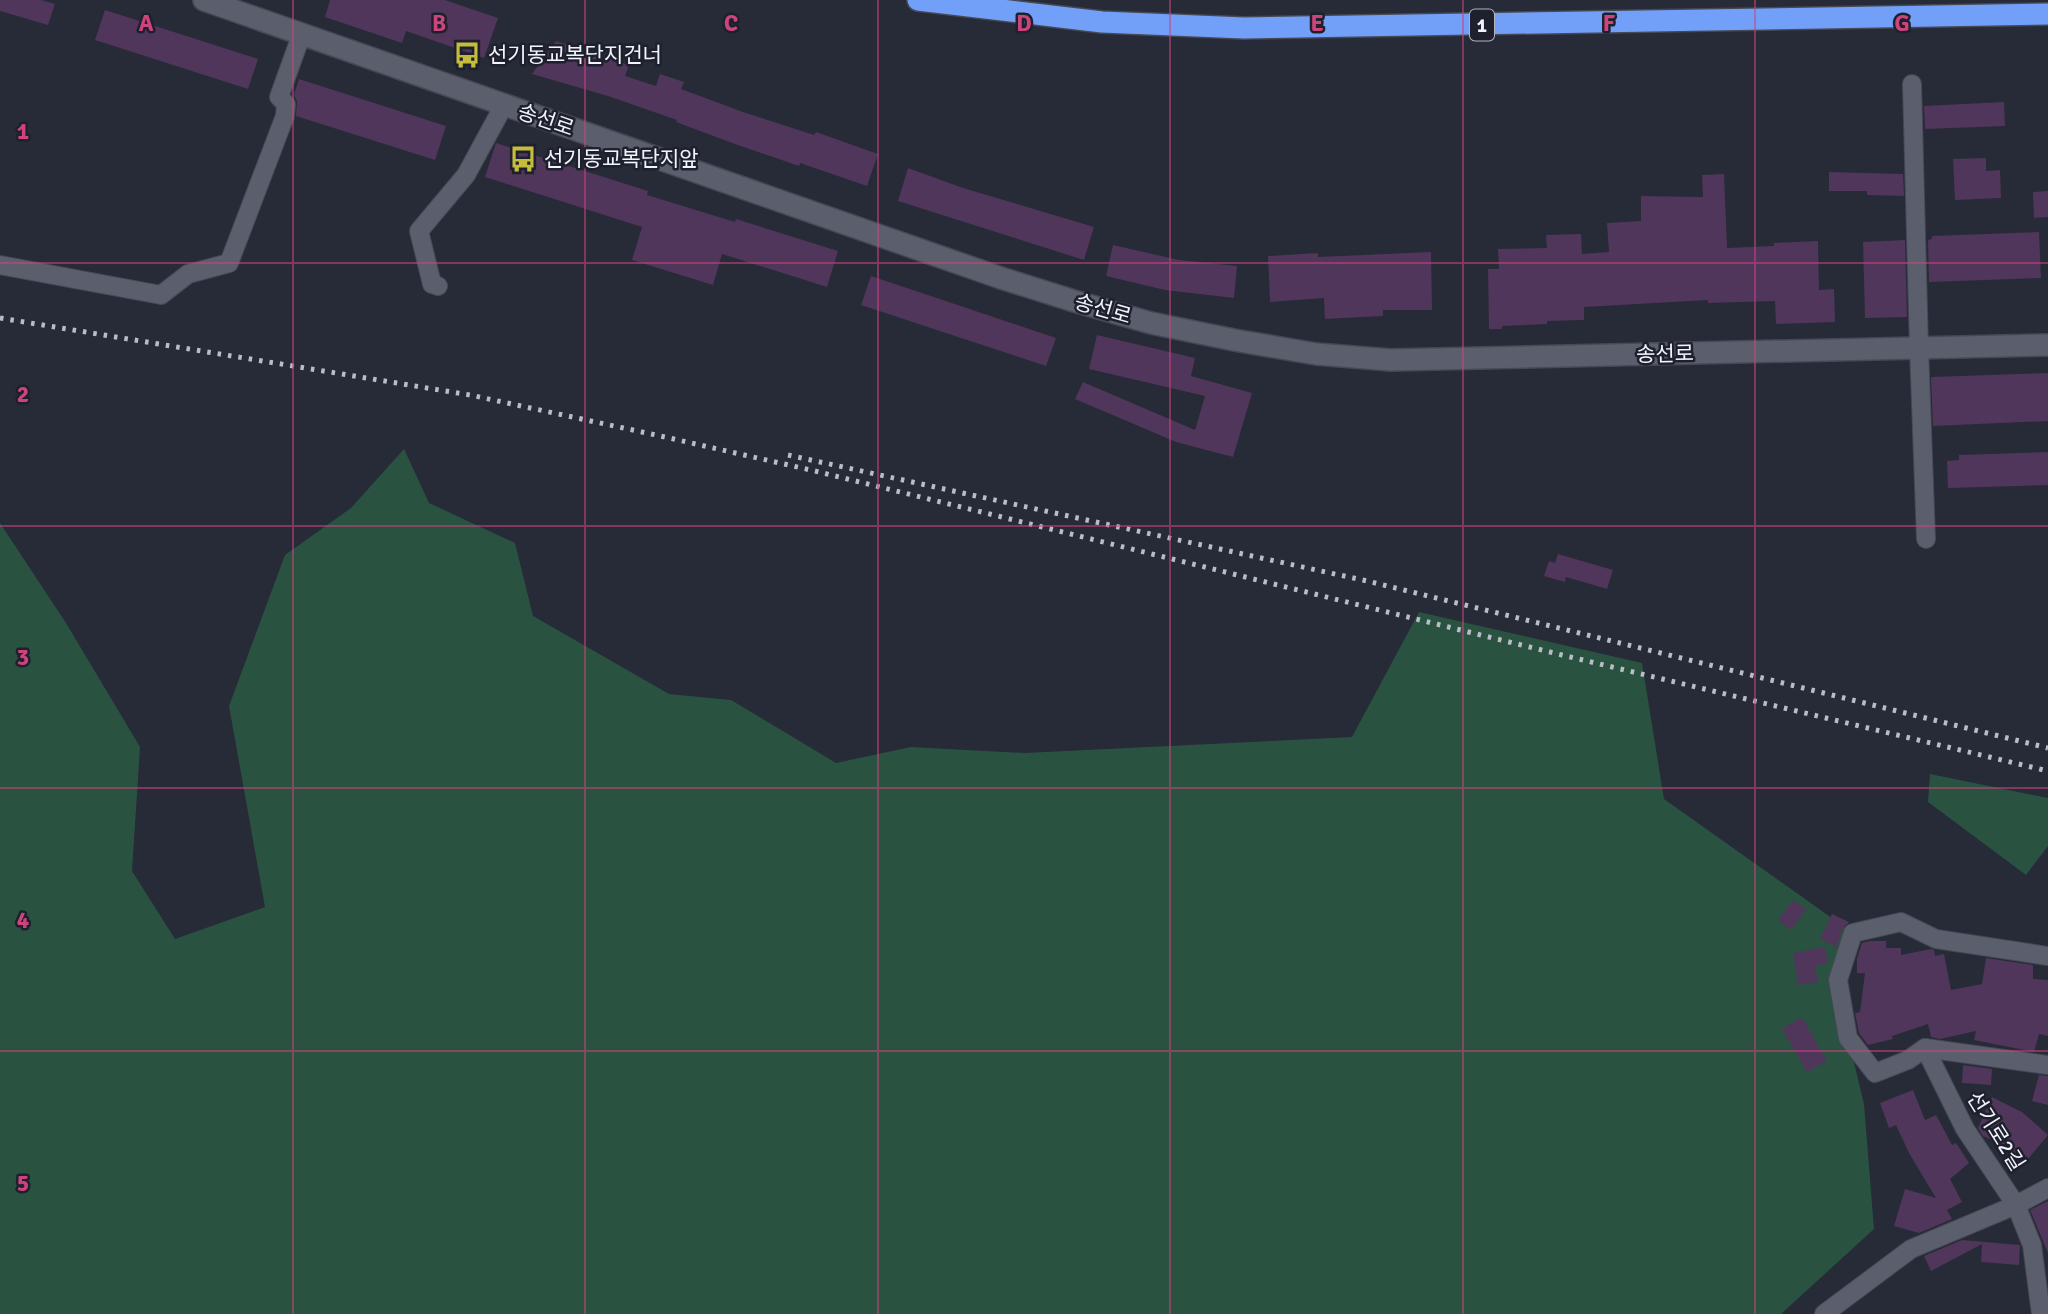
<svg xmlns="http://www.w3.org/2000/svg" width="2048" height="1314" font-family="Signika,'Noto Sans KR',sans-serif">
	<style>
		.green { fill: #295340 }
		.building { fill: #50365a }
		.lines { fill: none; stroke-linecap: round; stroke-linejoin: round }
		.minor-casing { stroke: #464954; stroke-width: 20 }
		.secondary-casing { stroke: #464954; stroke-width: 24 }
		.motorway-casing { stroke: #464954; stroke-width: 24 }
		.minor { stroke: #5b5f6d; stroke-width: 18 }
		.secondary { stroke: #5b5f6d; stroke-width: 21 }
		.motorway { stroke: #72a0f9; stroke-width: 21 }
		.rail { stroke: #babdc7; stroke-width: 5; stroke-dasharray: 3.5 7; stroke-linecap: butt }
		.grid { fill: none; stroke: #cc447b; stroke-width: 2; stroke-opacity: 0.55 }
		.labels { text-anchor: middle; stroke-width: 5; stroke-linejoin: round; paint-order: stroke }
		.shield { fill: #1e212d; stroke: #b2b5bf; stroke-width: 2 }
		.shield-label { font-size: 19px; font-weight: bold; fill: #f2f4fd }
		.poi-label { font-size: 21px; fill: #f2f4fd; stroke: #1e212d; text-anchor: start }
		.street-label { font-size: 21px; fill: #f2f4fd; stroke: #1e212d }
		.grid-label { font-size: 23px; text-anchor: middle; font-weight: bold; fill: #cc447b; stroke: #1e212d; stroke-width: 5; stroke-linejoin: round; paint-order: stroke }
	</style>
	<rect width="100%" height="100%" fill="#272a37"/>
	<!-- green -->
	<g class="green">
		<polygon points="404,449 429,503 515,543 533,616 669,694 731,700 836,763 911,747 1025,753 1352,737 1419,612 1642,663 1664,799 1853,933 1838,980 1848,1038 1864,1104 1874,1229 1781,1314 0,1314 0,523 66,623 140,747 132,871 175,939 265,907 229,706 285,555 351,508"/>
		<polygon points="1930,774 2048,798 2048,846 2026,875 1928,802"/>
	</g>
	<!-- building -->
	<g class="building">
		<polygon points="0,0 41,0 55,4 48,25 0,11"/>
		<polygon points="330,0 445,0 498,18 484,58 406,31 402,43 325,17"/>
		<polygon points="105,10 258,59 248,89 95,40"/>
		<polygon points="556,41 629,65 625,76 656,86 660,74 684,82 681,89 743,112 814,135 816,132 878,154 867,186 800,163 799,166 735,144 676,122 677,120 608,96 532,74"/>
		<polygon points="299,79 446,126 435,160 296,116 297,101 294,95"/>
		<polygon points="2004,102 2005,126 1925,129 1924,106"/>
		<polygon points="496,143 648,191 647,195 735,222 736,219 838,251 827,287 722,254 713,285 632,260 642,227 485,177"/>
		<polygon points="1986,158 1986,171 2000,170 2001,198 1955,200 1953,159"/>
		<polygon points="908,168 963,188 1094,227 1084,260 898,201"/>
		<polygon points="1829,172 1903,174 1904,196 1867,195 1867,191 1829,191"/>
		<polygon points="1724,174 1727,248 1774,246 1774,243 1818,241 1819,290 1834,289 1835,322 1776,324 1775,301 1708,303 1708,300 1584,307 1584,320 1547,321 1547,324 1502,326 1502,329 1489,329 1488,269 1499,269 1498,249 1547,248 1546,235 1581,234 1582,254 1609,252 1607,223 1641,221 1641,196 1703,197 1702,175"/>
		<polygon points="2048,191 2048,217 2034,218 2033,192"/>
		<polygon points="2039,232 2041,278 1929,282 1928,240 1932,239 1932,236"/>
		<polygon points="1905,240 1907,317 1865,318 1863,242"/>
		<polygon points="1113,245 1179,260 1237,266 1234,298 1165,290 1106,276"/>
		<polygon points="1431,252 1432,310 1383,310 1383,316 1325,319 1324,298 1270,302 1268,256 1318,253 1318,257"/>
		<polygon points="871,276 1056,338 1046,366 861,305"/>
		<polygon points="1097,335 1195,358 1191,376 1252,393 1233,457 1176,442 1075,399 1083,382 1195,430 1205,396 1089,369"/>
		<polygon points="2048,373 2048,421 1933,426 1931,377"/>
		<polygon points="2048,452 2048,485 1948,488 1947,461 1959,460 1959,455"/>
		<polygon points="1558,554 1613,570 1607,589 1566,577 1565,582 1544,576 1549,561 1555,563"/>
		<polygon points="1793,900 1806,909 1791,930 1778,920"/>
		<polygon points="1832,914 1849,922 1842,929 1837,947 1820,939"/>
		<polygon points="1870,941 1886,941 1886,948 1901,948 1901,955 1931,949 1934,950 1935,956 1944,954 1951,990 1982,984 1986,958 2033,965 2033,979 2048,980 2048,1036 2039,1034 2034,1052 1974,1040 1976,1031 1940,1039 1931,1037 1928,1024 1892,1036 1893,1039 1868,1045 1859,1033 1855,1013 1860,1012 1865,973 1857,973 1857,959 1862,943"/>
		<polygon points="1825,947 1828,963 1815,966 1818,982 1798,985 1793,953"/>
		<polygon points="1802,1017 1827,1061 1807,1072 1782,1029"/>
		<polygon points="1963,1065 1992,1069 1991,1085 1962,1083"/>
		<polygon points="2039,1075 2048,1076 2048,1105 2032,1101"/>
		<polygon points="1913,1090 1925,1120 1936,1115 1952,1145 1956,1143 1969,1163 1950,1179 1962,1202 1947,1210 1952,1219 1919,1233 1894,1226 1905,1189 1936,1198 1909,1153 1896,1125 1889,1128 1880,1103"/>
		<polygon points="1992,1097 2022,1112 2048,1135 2023,1165 1999,1143 1983,1136 1978,1128"/>
		<polygon points="2048,1201 2048,1253 2030,1210"/>
		<polygon points="1962,1240 2020,1245 2019,1265 1981,1262 1982,1244 1931,1271 1924,1256"/>
	</g>
	<g class="lines">
		<!-- minor casing -->
		<g class="minor-casing">
			<g id="minor">
				<polyline points="1912,84 1919,348 1926,539"/>
				<polyline points="0,265 161,295 188,274 229,263 285,116 286,104 279,97 302,33"/>
				<polyline points="438,286 432,284 419,231 466,175 504,105"/>
				<polyline points="2048,956 1936,939 1901,922 1853,933 1838,980 1848,1038 1875,1073 1908,1060 1925,1048 2048,1065"/>
				<polyline points="1925,1048 1965,1129 2016,1205 2048,1188"/>
				<polyline points="1824,1314 1911,1249 2016,1205 2032,1245 2041,1314"/>
			</g>
		</g>
		<!-- secondary casing -->
		<g class="secondary-casing">
			<polyline id="secondary" points="204,0 1001,278 1074,301 1151,323 1234,340 1316,354 1391,360 2048,345"/>
		</g>
		<!-- motorway casing -->
		<g class="motorway-casing">
			<polyline id="motorway" points="918,0 1102,22 1244,28 2048,14"/>
		</g>
		<!-- minor -->
		<use href="#minor" class="minor"/>
		<!-- secondary -->
		<use href="#secondary" class="secondary"/>
		<!-- motorway -->
		<use href="#motorway" class="motorway"/>
		<!-- rail -->
		<g class="rail">
			<polyline points="0,318 470,395 656,435 815,471 1562,655 2048,771"/>
			<polyline points="788,455 1367,581 2048,748"/>
		</g>
	</g>
	<!-- grid -->
	<path class="grid" d="M293 0V1314M585 0V1314M878 0V1314M1170 0V1314M1463 0V1314M1755 0V1314M0 263H2048M0 526H2048M0 788H2048M0 1051H2048"/>
	<!-- icons -->
	<defs>
		<g id="bus-bare" transform="scale(2.1)"><path d="M-5-6H5V4H4V6H2V4H-2V6H-4V4H-5ZM-3.5-4V0h7V-4ZM-3.5 1.2v1.5H-2V1.2ZM2 1.2v1.5H3.5V1.2Z" fill="#c6bc3c" stroke="#1e212d" stroke-width="2.5" paint-order="stroke"/></g>
	</defs>
	<g fill-rule="evenodd">
		<use href="#bus-bare" x="467" y="55"/>
		<use href="#bus-bare" x="523" y="159"/>
	</g>
	<g class="labels">
		<!-- shield labels -->
		<rect class="shield" x="1470" y="9.5" width="24" height="31" rx="5"/>
		<g class="shield-label">
			<text x="1482" y="32">1</text>
		</g>
		<!-- poi labels -->
		<g class="poi-label">
			<text x="488" y="62">선기동교복단지건너</text>
			<text x="544" y="166">선기동교복단지앞</text>
		</g>
		<!-- street labels -->
		<g class="street-label">
			<text transform="translate(546 120) rotate(19)" y="7">송선로</text>
			<text transform="translate(1103 309) rotate(16)" y="7">송선로</text>
			<text transform="translate(1665 354) rotate(-1)" y="7">송선로</text>
			<text transform="translate(1996 1131) rotate(58)" y="7">선기로2길</text>
		</g>
	</g>
	<g class="grid-label">
		<text x="146" y="31">A</text>
		<text x="439" y="31">B</text>
		<text x="731" y="31">C</text>
		<text x="1024" y="31">D</text>
		<text x="1317" y="31">E</text>
		<text x="1609" y="31">F</text>
		<text x="1902" y="31">G</text>
		<text x="23" y="139">1</text>
		<text x="23" y="402">2</text>
		<text x="23" y="665">3</text>
		<text x="23" y="928">4</text>
		<text x="23" y="1191">5</text>
	</g>
</svg>
